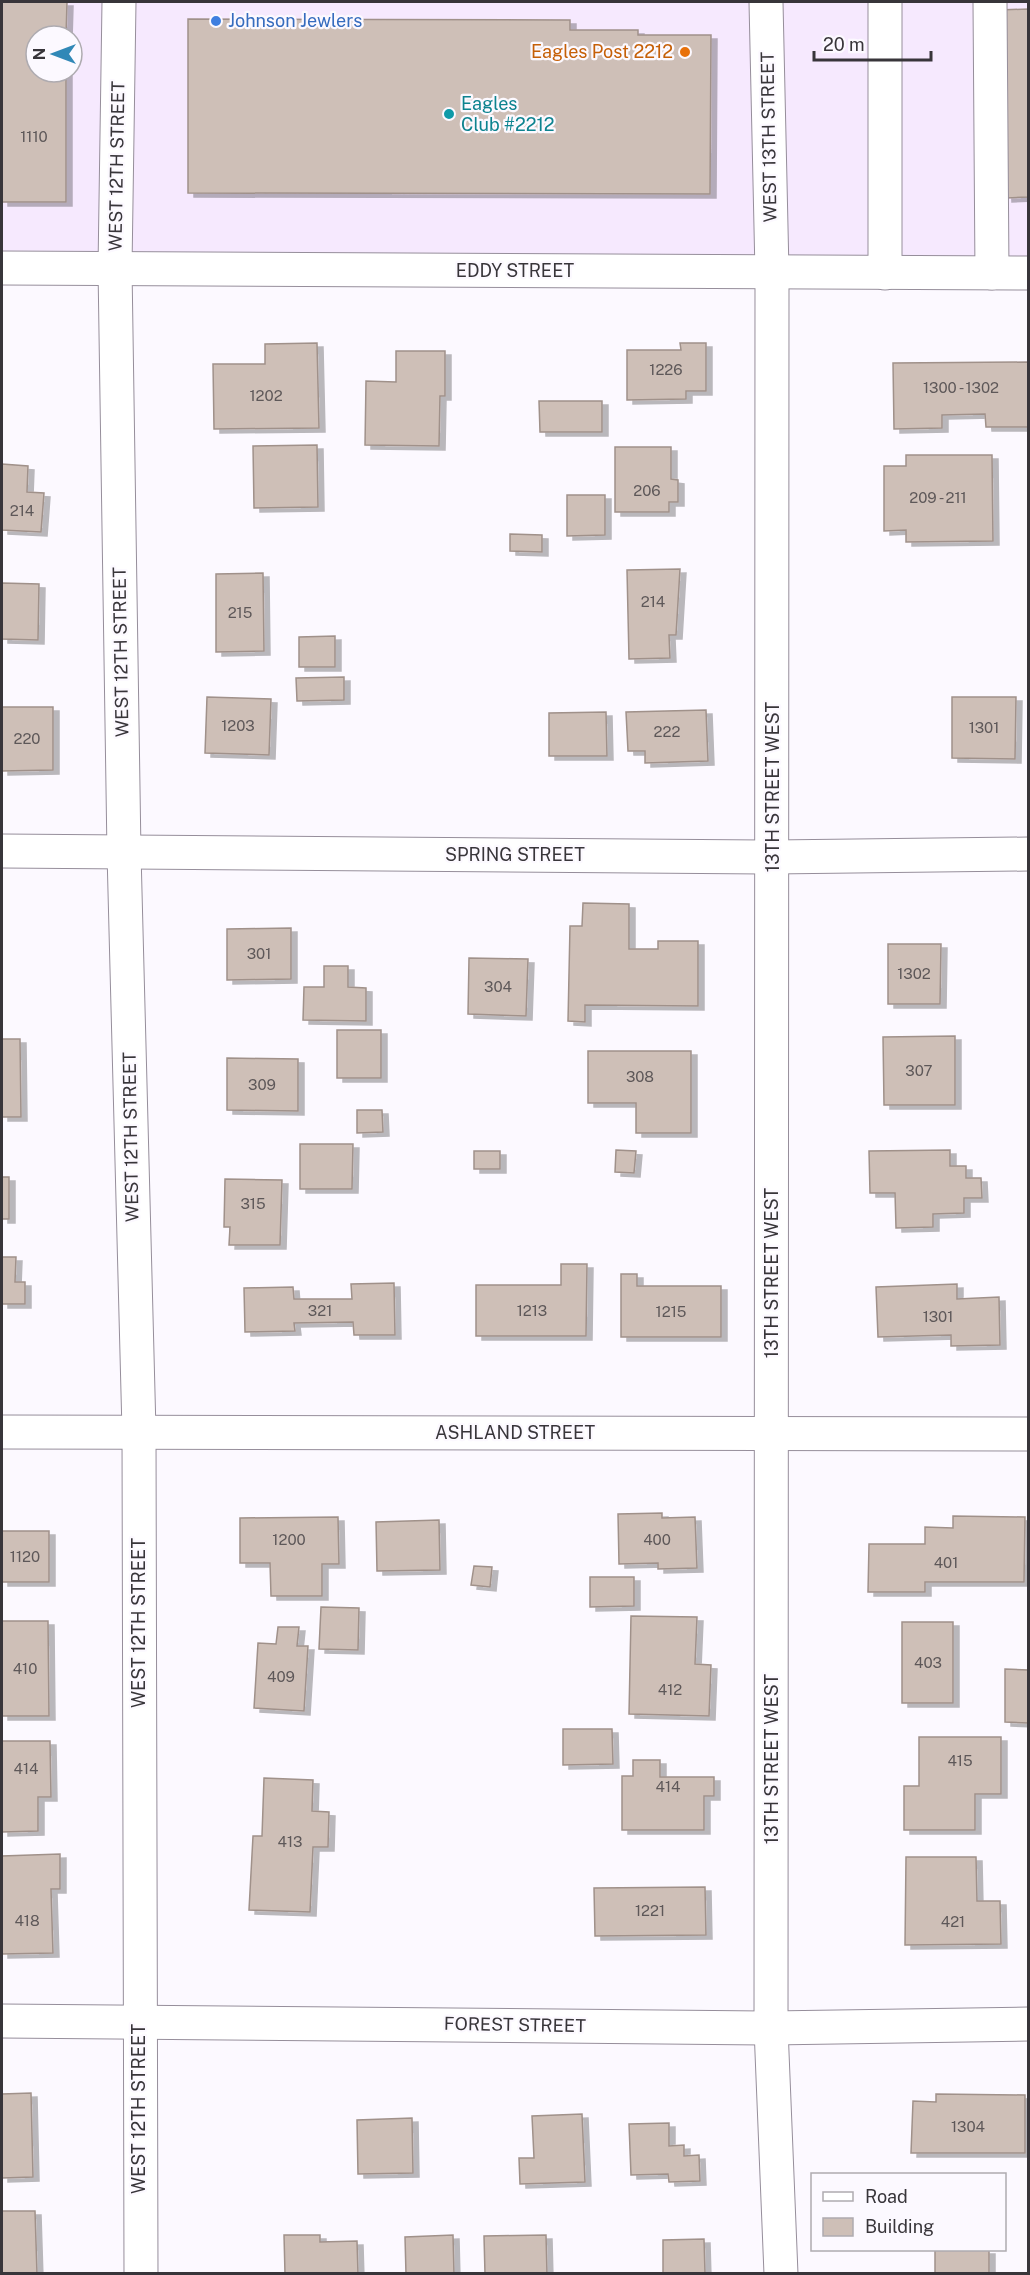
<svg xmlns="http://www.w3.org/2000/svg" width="1030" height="2275" font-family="'Public Sans',sans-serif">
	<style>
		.built { fill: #f6e9fe; fill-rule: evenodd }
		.building { fill: #cebfb7; stroke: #a0918a; stroke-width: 1.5; filter: url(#shadow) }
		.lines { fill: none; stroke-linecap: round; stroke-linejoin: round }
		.minor-casing { stroke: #968e9b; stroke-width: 35 }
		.minor { stroke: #fff; stroke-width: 33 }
		.shop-dot { fill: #3f7fe0; stroke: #fcf9ff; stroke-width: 2 }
		.food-dot { fill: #e8710a; stroke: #fcf9ff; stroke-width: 2 }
		.culture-dot { fill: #0f9aa8; stroke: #fcf9ff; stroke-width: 2 }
		.labels { text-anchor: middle; stroke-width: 4.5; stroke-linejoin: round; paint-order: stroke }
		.number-label { font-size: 15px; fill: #5e5859 }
		.shop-label { font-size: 18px; fill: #366cbe; stroke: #fcf9ff; text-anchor: start }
		.food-label { font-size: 18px; fill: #c56008; stroke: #fcf9ff; text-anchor: end }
		.culture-label { font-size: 18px; fill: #0d838f; stroke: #fcf9ff; text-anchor: start }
		.street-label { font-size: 18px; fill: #38353a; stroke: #fcf9ff }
	</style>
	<defs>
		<filter id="shadow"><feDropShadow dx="6" dy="4" stdDeviation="0" flood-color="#0004"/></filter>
	</defs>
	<rect width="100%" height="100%" fill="#fcf9ff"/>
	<!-- built -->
	<path class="built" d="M2 2H1028V273L2 268ZM36 36H72V72H36Z"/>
	<!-- building -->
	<g class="building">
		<polygon points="2,2 67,2 66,36 36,36 36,72 66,72 66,202 2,202"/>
		<polygon points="1028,9 1028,197 1006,198 999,10"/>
		<polygon points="188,19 570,20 570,30 638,30 638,35 711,35 710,194 188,193"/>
		<polygon points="317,343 319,428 214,429 213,364 265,364 265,344"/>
		<polygon points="680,343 706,343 706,391 686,391 686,399 627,400 627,350 681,350"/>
		<polygon points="396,351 445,351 445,396 440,396 439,446 365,445 366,381 396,382"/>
		<polygon points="1028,362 1028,427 986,427 985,414 942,415 942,428 894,429 893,363"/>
		<polygon points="539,401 602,401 602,432 540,432"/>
		<polygon points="317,445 318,507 254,508 253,446"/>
		<polygon points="615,447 671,447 671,479 678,480 678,502 669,502 669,512 615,512"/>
		<polygon points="906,455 992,455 993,541 906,542 906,530 884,531 884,466 906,466"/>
		<polygon points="2,464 28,466 27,492 44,493 41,532 2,530"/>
		<polygon points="567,495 605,495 605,535 567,536"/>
		<polygon points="510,534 542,535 542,552 510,551"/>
		<polygon points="680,569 676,635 669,635 670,658 629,659 627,570"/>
		<polygon points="263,573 264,651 216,652 216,574"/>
		<polygon points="2,583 39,584 38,640 2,639"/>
		<polygon points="335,636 335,667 299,667 299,637"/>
		<polygon points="344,677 344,700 297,701 296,678"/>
		<polygon points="207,697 271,699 269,755 205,753"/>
		<polygon points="952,697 1016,697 1015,759 952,758"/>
		<polygon points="2,707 53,707 53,770 2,771"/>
		<polygon points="706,710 708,761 645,763 645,751 628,751 626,712"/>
		<polygon points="606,712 607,756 549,756 549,713"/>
		<polygon points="583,903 629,904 629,949 658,949 658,941 698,941 698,1006 585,1005 585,1022 568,1021 570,926 582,926"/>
		<polygon points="291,928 291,979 227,980 227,929"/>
		<polygon points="888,944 941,944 940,1004 888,1004"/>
		<polygon points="469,958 528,959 526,1016 468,1014"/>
		<polygon points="324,966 348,966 348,987 366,988 366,1021 303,1020 304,987 324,987"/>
		<rect x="337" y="1030" width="44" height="48"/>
		<polygon points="955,1036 955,1105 884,1105 883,1037"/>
		<polygon points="2,1039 20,1039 21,1117 2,1117"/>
		<polygon points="588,1051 691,1051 691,1133 636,1133 636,1103 588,1103"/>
		<polygon points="227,1058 298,1059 298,1111 227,1110"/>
		<polygon points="357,1110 382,1110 383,1132 357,1133"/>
		<polygon points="300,1144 353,1144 352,1189 300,1189"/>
		<polygon points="616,1150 636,1151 634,1173 615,1172"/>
		<polygon points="950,1150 950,1166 966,1166 966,1178 981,1178 982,1198 964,1198 964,1213 933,1214 933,1227 896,1228 895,1193 870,1193 869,1151"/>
		<rect x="474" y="1151" width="26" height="18"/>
		<rect x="2" y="1177" width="7" height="42"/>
		<polygon points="225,1179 282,1180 280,1245 229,1245 230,1227 224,1227"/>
		<polygon points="2,1257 16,1257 15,1282 25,1282 25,1304 2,1304"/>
		<polygon points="561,1264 587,1264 586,1336 476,1336 476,1285 561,1285"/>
		<polygon points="621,1274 637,1274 637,1286 721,1286 721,1337 621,1337"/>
		<polygon points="394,1283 395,1335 354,1335 353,1322 294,1323 295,1331 245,1332 244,1288 293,1287 294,1299 352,1299 351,1284"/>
		<polygon points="957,1284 957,1299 999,1297 1000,1345 951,1346 951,1335 878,1337 876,1287"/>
		<polygon points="662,1513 662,1518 695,1517 697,1568 658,1569 658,1563 619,1564 618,1514"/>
		<polygon points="953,1516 1025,1517 1024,1582 925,1582 925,1592 868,1592 869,1544 925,1544 925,1527 953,1528"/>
		<polygon points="338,1517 339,1564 322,1564 322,1596 271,1596 270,1563 240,1563 240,1518"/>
		<polygon points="439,1520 440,1570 377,1571 376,1522"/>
		<rect x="2" y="1531" width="47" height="51"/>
		<polygon points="474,1566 492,1567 490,1587 471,1585"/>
		<polygon points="590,1577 634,1577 634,1606 590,1607"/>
		<polygon points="321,1607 359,1608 358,1650 319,1649"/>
		<polygon points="631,1616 697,1617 695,1664 711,1665 709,1716 629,1714"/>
		<polygon points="2,1621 48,1621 49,1716 2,1716"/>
		<rect x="902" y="1622" width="51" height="81"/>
		<polygon points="278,1627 299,1627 297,1646 308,1646 304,1711 254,1708 258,1643 276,1644"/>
		<polygon points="1005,1669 1028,1670 1028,1723 1005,1722"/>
		<polygon points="563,1729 612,1729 613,1764 563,1765"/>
		<polygon points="919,1737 1001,1737 1001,1794 975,1794 975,1830 904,1830 904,1786 919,1786"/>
		<polygon points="2,1741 50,1741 51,1797 38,1797 38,1831 2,1832"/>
		<polygon points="633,1760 660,1760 660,1777 714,1777 714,1796 704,1796 704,1830 622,1830 622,1776 633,1776"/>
		<polygon points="264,1778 313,1780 312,1811 329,1812 328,1847 313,1847 310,1912 249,1910 253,1836 262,1836"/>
		<polygon points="60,1854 60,1889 51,1889 53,1953 2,1954 2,1856"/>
		<polygon points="906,1857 976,1857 977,1901 1000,1901 1001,1944 905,1945"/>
		<polygon points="705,1887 706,1935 595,1936 594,1888"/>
		<polygon points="31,2093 33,2177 2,2178 2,2094"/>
		<polygon points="936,2094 1025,2095 1025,2153 911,2153 913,2101 936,2102"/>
		<polygon points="582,2114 585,2182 520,2184 519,2158 534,2158 532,2116"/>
		<polygon points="412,2118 413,2173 358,2174 357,2120"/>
		<polygon points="669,2123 669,2146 684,2145 684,2156 699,2155 700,2181 669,2182 668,2174 631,2175 629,2124"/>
		<polygon points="2,2211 35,2211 37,2274 2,2274"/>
		<polygon points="284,2235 320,2235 320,2242 357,2241 358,2274 285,2274"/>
		<polygon points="453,2235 454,2274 406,2274 405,2237"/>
		<polygon points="546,2235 547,2274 485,2274 484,2236"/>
		<polygon points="704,2239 705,2273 663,2274 663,2240"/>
		<rect x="935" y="2250" width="54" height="24"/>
	</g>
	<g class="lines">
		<!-- minor casing -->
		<g class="minor-casing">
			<g id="minor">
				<polyline points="119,2 115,268 124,853 139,1431 141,2274"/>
				<polyline points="766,2 772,272 771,2028 781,2274"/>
				<polyline points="990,2 992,273"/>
				<polyline points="2,268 1028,273"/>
				<polyline points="885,273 885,2"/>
				<polyline points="2,851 773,857 1028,854"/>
				<polyline points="2,1432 1028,1434"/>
				<polyline points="2,2021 771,2028 1028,2024"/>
			</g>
		</g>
		<!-- minor -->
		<use href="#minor" class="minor"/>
	</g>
	<!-- markers -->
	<circle class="shop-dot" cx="216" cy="21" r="6"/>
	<circle class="food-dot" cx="685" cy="52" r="6"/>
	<circle class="culture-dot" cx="449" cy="114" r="6"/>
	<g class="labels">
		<!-- number labels -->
		<g class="number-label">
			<text x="34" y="142">1110</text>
			<text x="666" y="375">1226</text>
			<text x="961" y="393">1300 - 1302</text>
			<text x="266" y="401">1202</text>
			<text x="647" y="496">206</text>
			<text x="938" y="503">209 - 211</text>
			<text x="22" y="516">214</text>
			<text x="653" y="607">214</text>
			<text x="240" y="618">215</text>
			<text x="238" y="731">1203</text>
			<text x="984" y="733">1301</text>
			<text x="667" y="737">222</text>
			<text x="27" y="744">220</text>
			<text x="259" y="959">301</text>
			<text x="914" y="979">1302</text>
			<text x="498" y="992">304</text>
			<text x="919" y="1076">307</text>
			<text x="640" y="1082">308</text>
			<text x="262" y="1090">309</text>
			<text x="253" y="1209">315</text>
			<text x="320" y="1316">321</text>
			<text x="532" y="1316">1213</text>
			<text x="671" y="1317">1215</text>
			<text x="938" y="1322">1301</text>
			<text x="289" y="1545">1200</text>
			<text x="657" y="1545">400</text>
			<text x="25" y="1562">1120</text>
			<text x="946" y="1568">401</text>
			<text x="928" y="1668">403</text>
			<text x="25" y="1674">410</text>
			<text x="281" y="1682">409</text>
			<text x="670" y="1695">412</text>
			<text x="960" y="1766">415</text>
			<text x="26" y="1774">414</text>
			<text x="668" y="1792">414</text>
			<text x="290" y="1847">413</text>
			<text x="650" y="1916">1221</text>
			<text x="27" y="1926">418</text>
			<text x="953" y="1927">421</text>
			<text x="968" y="2132">1304</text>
		</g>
		<!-- shop labels -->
		<g class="shop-label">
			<text x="228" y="27">Johnson Jewlers</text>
		</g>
		<!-- food labels -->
		<g class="food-label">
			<text x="673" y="58">Eagles Post 2212</text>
		</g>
		<!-- culture labels -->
		<g class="culture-label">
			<text x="461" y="110">Eagles<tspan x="461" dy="21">Club #2212</tspan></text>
		</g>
		<!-- street labels -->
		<g class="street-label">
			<text transform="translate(769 137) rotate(-91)" y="6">WEST 13TH STREET</text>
			<text transform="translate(117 166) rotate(-89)" y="6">WEST 12TH STREET</text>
			<text x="515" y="277">EDDY STREET</text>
			<text transform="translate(121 652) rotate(-91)" y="6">WEST 12TH STREET</text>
			<text transform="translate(773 787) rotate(-90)" y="6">13TH STREET WEST</text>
			<text x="515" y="861">SPRING STREET</text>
			<text transform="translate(131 1137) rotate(-91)" y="6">WEST 12TH STREET</text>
			<text transform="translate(772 1273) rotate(-90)" y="6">13TH STREET WEST</text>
			<text x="515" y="1439">ASHLAND STREET</text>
			<text transform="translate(139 1623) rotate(-90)" y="6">WEST 12TH STREET</text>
			<text transform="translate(772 1759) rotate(-90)" y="6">13TH STREET WEST</text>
			<text transform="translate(515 2025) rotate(1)" y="6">FOREST STREET</text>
			<text transform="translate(139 2109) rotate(-90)" y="6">WEST 12TH STREET</text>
		</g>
	</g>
	<!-- border -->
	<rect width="1030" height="2275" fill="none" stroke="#38353a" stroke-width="6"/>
	<!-- legend -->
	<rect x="811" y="2173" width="195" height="78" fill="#fcf9ff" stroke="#aeabb0" stroke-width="1.5"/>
	<rect x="823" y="2192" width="30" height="9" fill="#ffffff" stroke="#aeabb0" stroke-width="1.5"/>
	<text x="865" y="2203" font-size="18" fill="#38353a">Road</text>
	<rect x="823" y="2218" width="30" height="18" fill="#cebfb7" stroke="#aeabb0" stroke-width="1.5"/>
	<text x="865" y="2233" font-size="18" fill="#38353a">Building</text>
	<!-- north arrow -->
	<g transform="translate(54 54) rotate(270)"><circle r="28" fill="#fcf9ff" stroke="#aeabb0" stroke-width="1.5"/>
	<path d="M0-4.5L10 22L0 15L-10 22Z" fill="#3188b7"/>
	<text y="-9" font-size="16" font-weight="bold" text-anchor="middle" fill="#38353a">N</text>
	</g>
	<!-- scale -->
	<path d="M814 51v9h117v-9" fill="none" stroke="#38353a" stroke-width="3"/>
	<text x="823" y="51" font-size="18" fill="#38353a" stroke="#fcf9ff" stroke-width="4.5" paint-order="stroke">20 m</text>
</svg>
